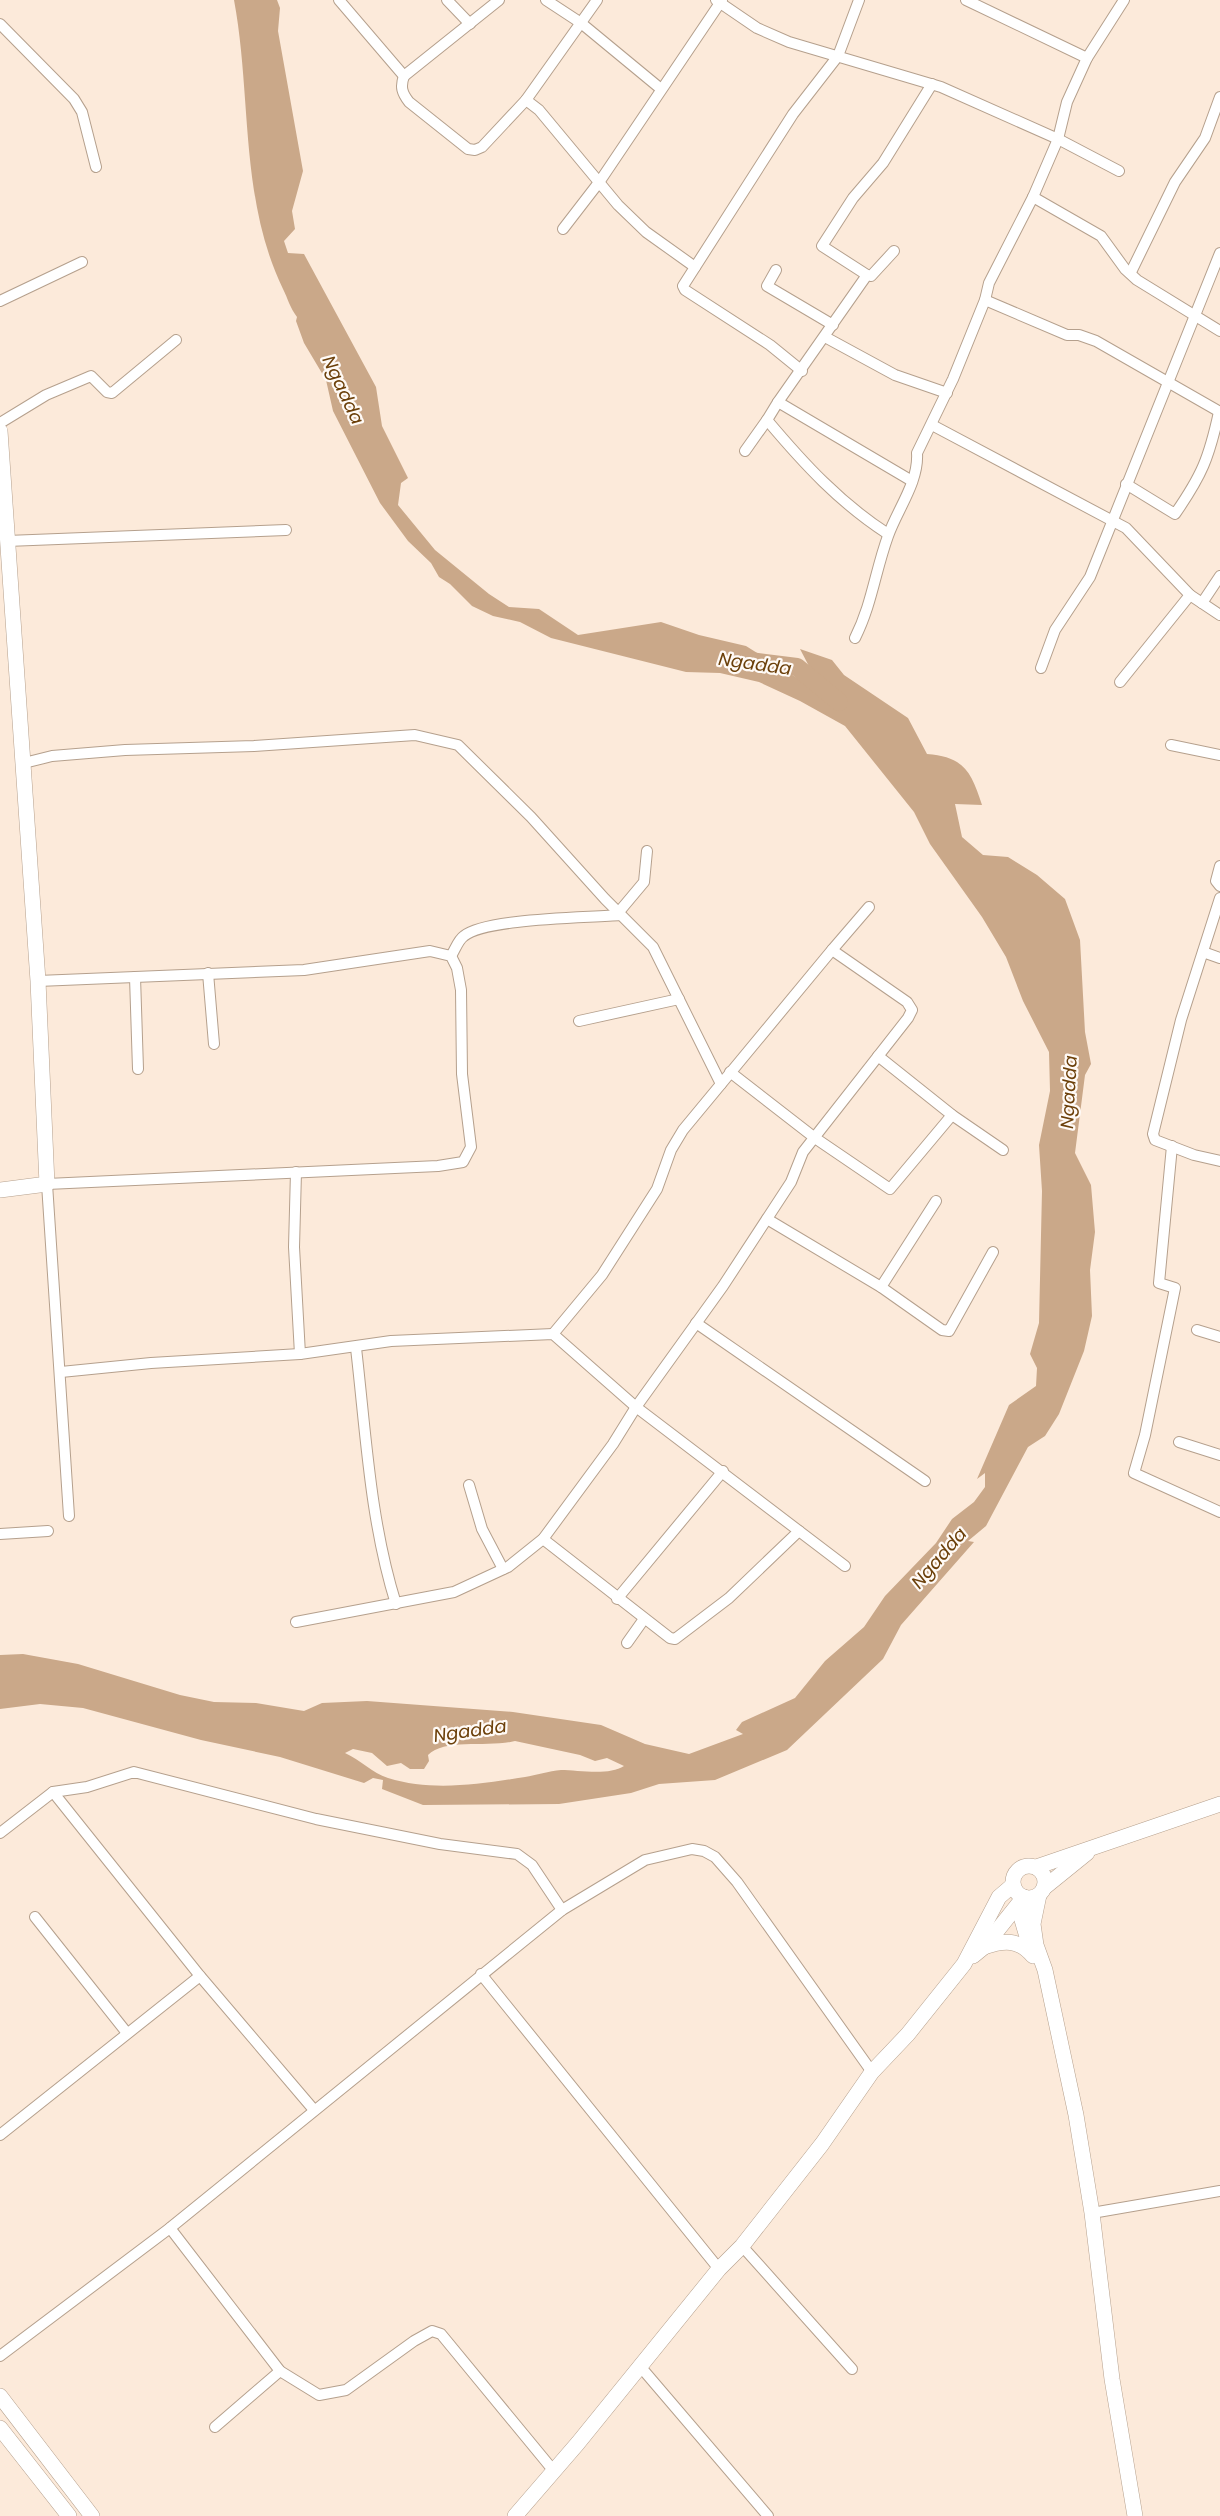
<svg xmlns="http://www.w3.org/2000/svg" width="1220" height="2516" font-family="Poppins,sans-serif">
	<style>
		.water { fill: #caa889; fill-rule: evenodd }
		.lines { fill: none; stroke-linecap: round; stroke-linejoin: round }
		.river { stroke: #caa889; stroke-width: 18 }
		.street-casing { stroke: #b5a08d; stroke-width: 12 }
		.secondary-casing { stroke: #b5a08d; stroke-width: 16 }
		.street { stroke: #fff; stroke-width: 10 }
		.secondary { stroke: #fff; stroke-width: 15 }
		.labels { text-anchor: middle; stroke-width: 4.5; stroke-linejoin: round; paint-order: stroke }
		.water-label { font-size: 18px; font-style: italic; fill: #6c400a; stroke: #fffaf6 }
	</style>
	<rect width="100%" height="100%" fill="#fceada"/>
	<!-- water -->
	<path class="water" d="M234 0H277L280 8 278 31 303 171 292 211 295 229 284 241 288 253 304 254 376 387 382 426 408 478 401 483 398 505 435 550 489 594 509 607 539 609 578 635 661 622 699 635 746 646 824 695 800 649 832 660 844 675 908 718 927 754C964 757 971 771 982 805L955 804 962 837 983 855 1008 857 1037 875 1065 899 1080 940 1085 1032 1091 1064 1085 1075 1075 1153 1091 1185 1095 1232 1090 1270 1092 1316 1084 1351 1059 1414 1045 1436 1028 1447 986 1526 968 1541 974 1542 901 1625 883 1659 787 1750 715 1780 659 1784 631 1793 559 1804 423 1805 382 1789 383 1780 373 1778 364 1783 280 1757 201 1740 83 1708 40 1704 0 1709V1655L23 1654 78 1664 180 1695 214 1702 256 1703 304 1711 322 1703 367 1701 513 1712 601 1725 645 1744 689 1754 743 1734 736 1730 742 1722 795 1698 825 1661 864 1627 885 1596 936 1543 952 1519 974 1502 985 1487V1473L977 1479 1009 1405 1036 1386 1037 1368 1030 1354 1039 1323 1042 1191 1039 1145 1050 1091 1049 1052 1023 1001 1006 957 982 917 930 844 914 812 845 726 800 701 759 682 720 673 686 672 551 638 520 622 493 616 472 606 450 584 439 577 431 563 408 541 380 503 333 411 326 380 304 343 296 321 297 317C290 308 288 299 283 289 239 198 252 96 234 0ZM515 1741 580 1755 595 1761 607 1758 624 1766C609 1776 578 1770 561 1770 549 1771 536 1775 525 1777 480 1784 433 1792 388 1778 372 1773 361 1760 345 1753L353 1749 372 1753 387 1766 401 1763 410 1769H424L429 1761 428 1755C445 1738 489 1748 515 1741Z"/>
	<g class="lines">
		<!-- river -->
		<polyline class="river" points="750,661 797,667 839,702"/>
		<!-- street casing -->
		<g class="street-casing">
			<g id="street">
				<polyline points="339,0 404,76 499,0"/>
				<polyline points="447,0 470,24"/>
				<polyline points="546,0 581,23 661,89"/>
				<polyline points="597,0 526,100 539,110 618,205 646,232 695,267"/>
				<polyline points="716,0 757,28 789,42 941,87 1058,139 1119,171"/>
				<polyline points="966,0 1087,58"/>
				<polyline points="0,24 74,99 82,112 96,167"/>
				<path d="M404 76C400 87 402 93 409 102L468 149 475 150 482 147 526 100"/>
				<polyline points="1033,197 1101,236 1125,269 1137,280 1220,331"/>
				<polyline points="563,229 600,181 722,0"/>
				<polyline points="776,270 767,286 833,325"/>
				<polyline points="1131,272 1175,182 1205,138 1220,97"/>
				<polyline points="867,275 871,276 894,251"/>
				<polyline points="985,300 1067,335 1079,335 1096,341 1220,412"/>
				<polyline points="0,301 82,262"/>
				<polyline points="825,337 895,375 947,393"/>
				<polyline points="802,371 770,345 685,290 683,286 793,114 838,56 859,0"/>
				<path d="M778 402 767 420C804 464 840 503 888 534"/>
				<polyline points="0,423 46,395 91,376 107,392 112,393 176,340"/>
				<polyline points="932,425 1126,528 1190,595 1220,615"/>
				<polyline points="745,451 767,420"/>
				<polyline points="912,481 778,402 867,275 822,246 853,198 883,163 932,84"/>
				<path d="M1126 484 1175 514C1202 475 1209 458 1219 412"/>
				<polyline points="7,541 286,530"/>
				<polyline points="1202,603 1220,576"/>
				<path d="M855 638C872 604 875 572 888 536 897 510 919 482 917 453L953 379 985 300 989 283 1033 197 1058 139 1067 102 1087 58 1124 0"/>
				<polyline points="1041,668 1055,630 1090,577 1220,253"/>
				<polyline points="1120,682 1190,595"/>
				<polyline points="1171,745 1220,755"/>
				<polyline points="24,763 52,756 125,750 254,746 415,735 458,745 531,817 605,899 653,947 721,1084"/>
				<polyline points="1220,866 1216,881 1220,886"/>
				<polyline points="1220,898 1181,1020 1153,1134 1155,1140 1194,1155 1220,1161"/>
				<polyline points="618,913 644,882 647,851"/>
				<polyline points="832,950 869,907"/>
				<polyline points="1203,952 1220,958"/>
				<path d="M451 956C455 950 458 940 464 936 486 918 588 918 620 915"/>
				<polyline points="208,973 214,1044"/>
				<polyline points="135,977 138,1069"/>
				<polyline points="38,981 304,970 430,951 451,956 457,968 461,990 462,1074 471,1147 463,1162 438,1166 47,1184 69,1516"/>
				<polyline points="579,1021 679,999"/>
				<polyline points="730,1072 815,1138 890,1189 952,1115 878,1056"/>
				<polyline points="952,1115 1003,1150"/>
				<polyline points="1172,1146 1159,1283 1175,1288 1145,1435 1134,1473 1220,1512"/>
				<polyline points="296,1172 294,1247 300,1354"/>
				<polyline points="767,1219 881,1287 942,1330 949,1331 993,1252"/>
				<polyline points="881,1287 936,1201"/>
				<polyline points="696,1323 925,1481"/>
				<polyline points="1197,1330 1220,1337"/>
				<path d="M356 1348C366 1434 370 1521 396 1604"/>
				<polyline points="61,1372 151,1363 300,1354 391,1341 553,1334 636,1407 845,1566"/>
				<polyline points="1179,1442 1220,1455"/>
				<polyline points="469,1485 482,1529 503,1569"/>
				<polyline points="0,1534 48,1531"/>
				<polyline points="543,1539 670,1638 675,1639 729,1598 799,1531"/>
				<polyline points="617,1599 723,1471"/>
				<polyline points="296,1622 454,1592 508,1567 543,1539 613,1444 636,1407 723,1286 791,1182 803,1152 908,1018 912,1010 907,1002 832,950 683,1130 671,1150 657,1189 602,1275 553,1334"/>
				<polyline points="627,1643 644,1619"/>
				<polyline points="53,1792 200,1976 314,2110"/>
				<polyline points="0,1833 53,1792 87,1787 134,1772 316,1819 440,1844 517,1854 532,1865 562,1910"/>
				<polyline points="35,1917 127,2033"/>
				<polyline points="481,1974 719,2269"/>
				<polyline points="0,2135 200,1976"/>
				<polyline points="1092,2213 1220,2191"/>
				<polyline points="170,2228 280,2371 319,2395 346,2390 414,2341 432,2331 441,2334 553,2470"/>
				<polyline points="742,2246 852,2369"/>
				<polyline points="0,2356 170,2228 562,1910 645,1860 692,1849 704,1851 715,1857 737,1882 872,2072"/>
				<polyline points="639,2365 768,2516"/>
				<polyline points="215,2427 280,2371"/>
			</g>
		</g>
		<!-- secondary casing -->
		<g class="secondary-casing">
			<g id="secondary">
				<polyline points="0,431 38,981 47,1184 0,1190"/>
				<circle cx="1029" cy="1882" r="16"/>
				<polyline points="1036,1867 1220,1804"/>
				<polyline points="1045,1887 1087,1853"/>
				<polyline points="1039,1895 1033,1924 1036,1945 1045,1970 1076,2115 1092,2213 1112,2379 1135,2516"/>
				<polyline points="1027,1900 1020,1913 1030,1947"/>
				<path d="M984 1947C1004 1940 1019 1939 1033 1956"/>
				<polyline points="973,1956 984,1947 1024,1897"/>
				<polyline points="0,2396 92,2516"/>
				<polyline points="0,2428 69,2516"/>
				<polyline points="515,2516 578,2443 719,2269 742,2246 822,2144 872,2072 908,2034 964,1964 999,1897 1013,1885"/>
			</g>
		</g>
		<!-- street -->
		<use href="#street" class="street"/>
		<!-- secondary -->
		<use href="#secondary" class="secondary"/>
	</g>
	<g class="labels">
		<!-- water labels -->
		<g class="water-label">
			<text transform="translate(343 390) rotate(65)" y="6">Ngadda</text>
			<text transform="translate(755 664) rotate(8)" y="6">Ngadda</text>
			<text transform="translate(1069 1092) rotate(-87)" y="6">Ngadda</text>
			<text transform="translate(939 1558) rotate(-49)" y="6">Ngadda</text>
			<text transform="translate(470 1731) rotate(-8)" y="6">Ngadda</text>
		</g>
	</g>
</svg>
